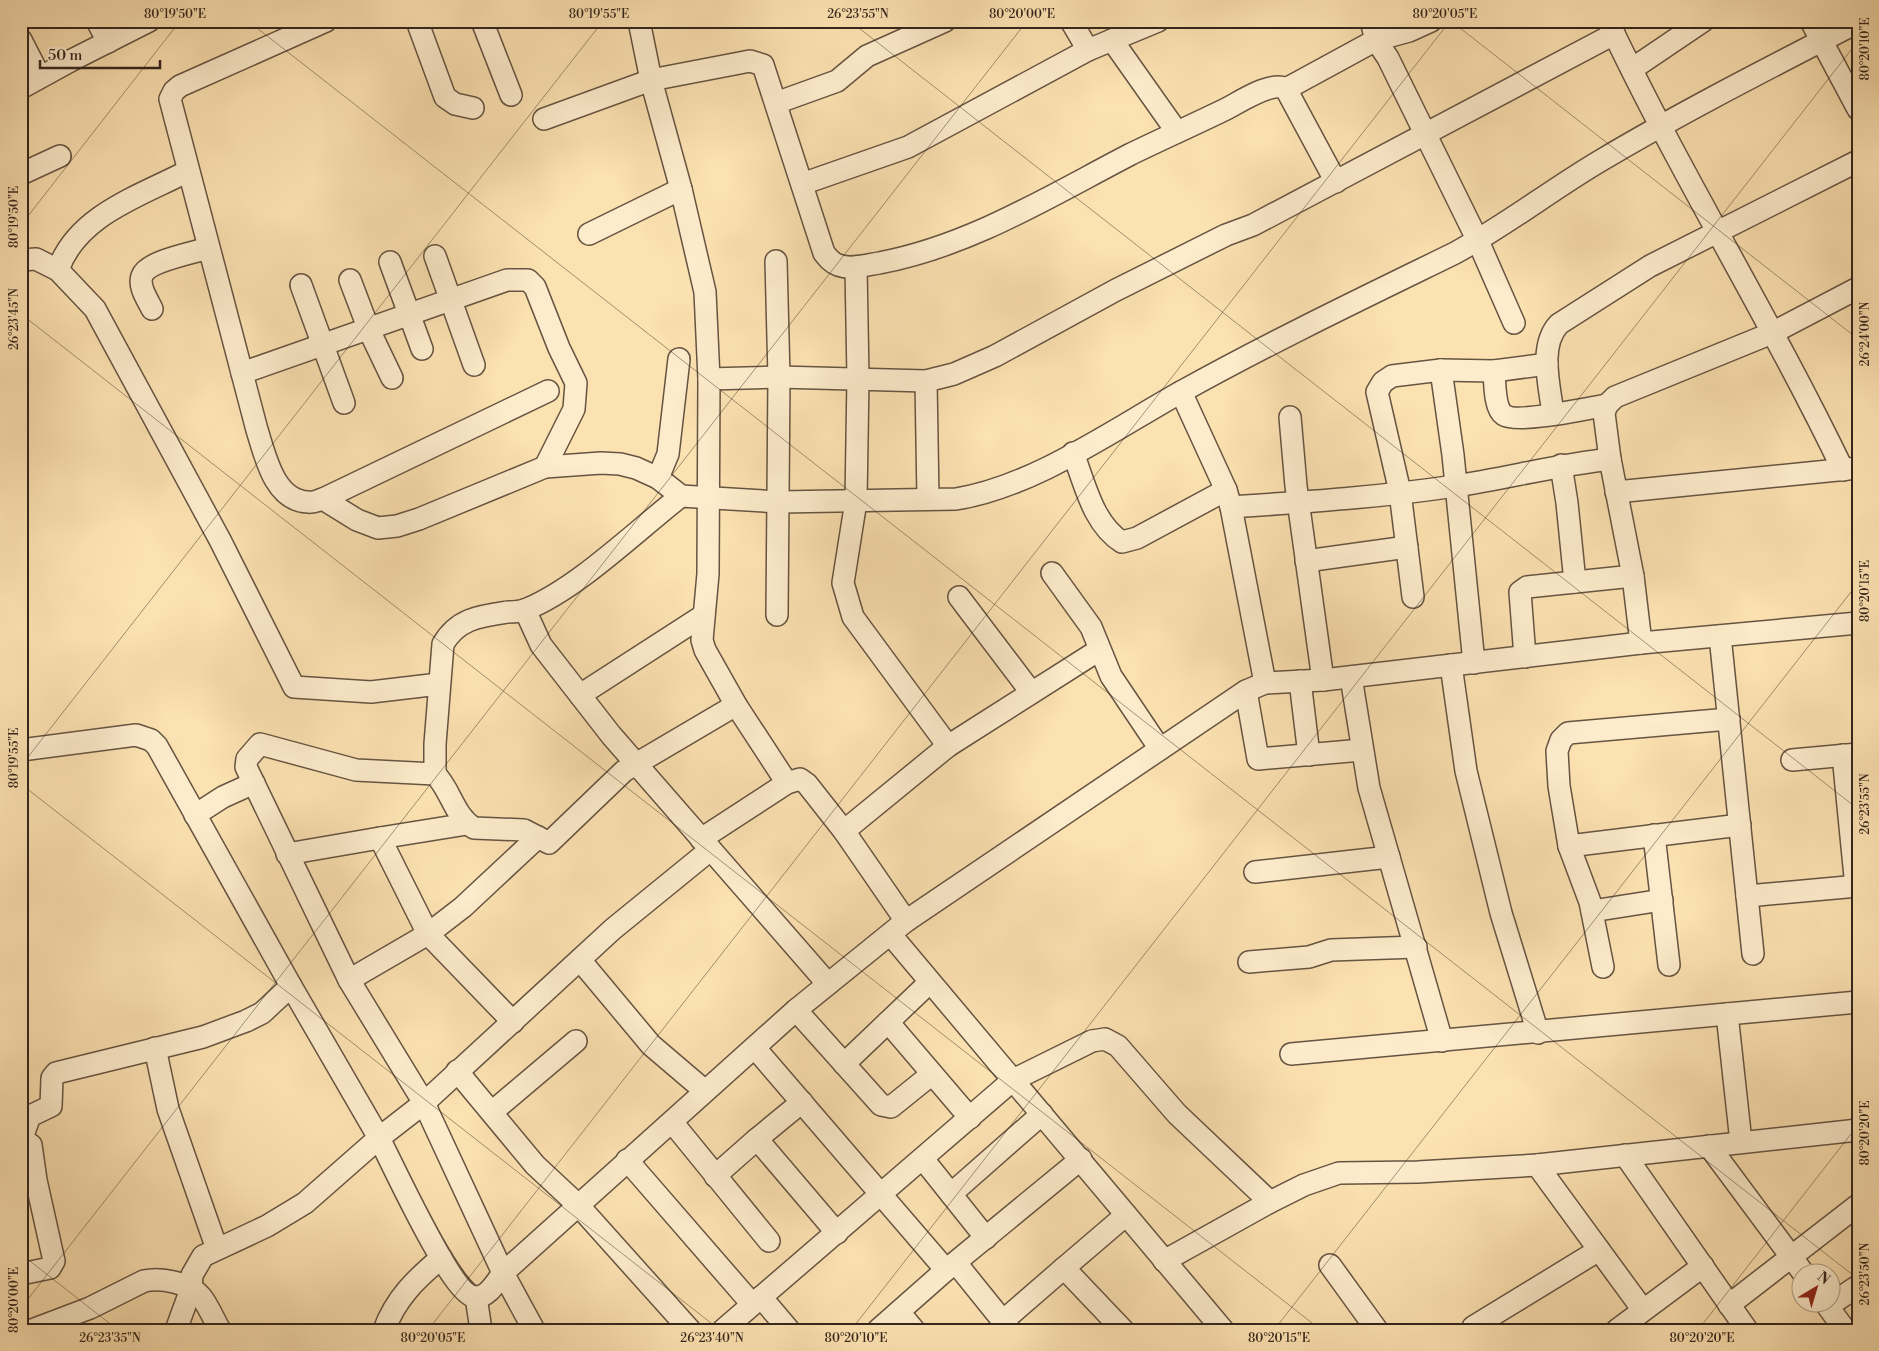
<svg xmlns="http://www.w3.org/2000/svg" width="1879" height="1351" font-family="'Libre Bodoni',serif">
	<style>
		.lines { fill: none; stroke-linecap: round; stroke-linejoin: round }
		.minor-casing { stroke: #665442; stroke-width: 24 }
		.minor { stroke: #fdeccc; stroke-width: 21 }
		.ticks { fill: none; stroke: #34251d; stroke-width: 1; stroke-opacity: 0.45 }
		.neatline { fill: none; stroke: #34251d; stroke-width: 2 }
		.ticks-label { font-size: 12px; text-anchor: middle; fill: #34251d }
	</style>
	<rect width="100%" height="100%" fill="#fce1b1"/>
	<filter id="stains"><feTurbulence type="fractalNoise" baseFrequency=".004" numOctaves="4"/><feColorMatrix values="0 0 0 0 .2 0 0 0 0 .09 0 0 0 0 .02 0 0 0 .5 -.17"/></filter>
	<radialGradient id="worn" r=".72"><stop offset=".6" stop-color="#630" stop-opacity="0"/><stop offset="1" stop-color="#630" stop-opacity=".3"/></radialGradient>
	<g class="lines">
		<!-- minor casing -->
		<g class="minor-casing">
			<g id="minor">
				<polyline points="97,21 108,42"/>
				<path d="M326 21 180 86 174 91 170 99 257 430C265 455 274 501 308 502 313 503 319 500 323 499L357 520 378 528 397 526 419 519 545 467 601 463 620 464 636 468 658 478 681 496"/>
				<polyline points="417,21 445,97 455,104 473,108"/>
				<polyline points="482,21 511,95"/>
				<polyline points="639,21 651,80 681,189 705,292 709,379 708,574 702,640 705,650 736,705 787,783"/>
				<polyline points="1071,21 1088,50"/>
				<polyline points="1371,21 1376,40 1388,58 1478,241 1514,323"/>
				<path d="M1608 21C1680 174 1770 318 1843 470"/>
				<polyline points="1811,21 1858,109"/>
				<polyline points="21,40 40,77"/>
				<polyline points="1112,40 1177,132"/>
				<polyline points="1632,69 1703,21"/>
				<polyline points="21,88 72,60 149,21"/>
				<polyline points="1286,89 1376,40 1409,31 1431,21"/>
				<polyline points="776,103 837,81 867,56 945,21"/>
				<path d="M544 119 651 80 750 61 763 65 824 253C828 258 832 263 838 265 851 270 866 265 879 263 970 246 1050 196 1131 154 1162 139 1193 125 1224 110 1237 104 1271 80 1286 89L1336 182"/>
				<polyline points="21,174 60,156"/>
				<polyline points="802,184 908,147 1088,50 1158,21"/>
				<polyline points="589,234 681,189"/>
				<polyline points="435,256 474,365"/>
				<polyline points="21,260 36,259 58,270 95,309 220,540 294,687 371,692 439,684"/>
				<polyline points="776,261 779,377 777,615"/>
				<polyline points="390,262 422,349"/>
				<polyline points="856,267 858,378 856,501 843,583 853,617 948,746"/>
				<path d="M58 270C77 215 140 196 188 171"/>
				<polyline points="350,280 369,330 392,378"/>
				<polyline points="301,285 344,403"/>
				<path d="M152 309C148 300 138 287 142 276 147 261 193 253 208 248"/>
				<polyline points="1441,370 1453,455 1474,663"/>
				<path d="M1494 371C1495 382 1494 408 1504 415 1517 424 1589 408 1607 405"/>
				<polyline points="242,373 507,280 528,280 535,287 559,348 576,383 574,409 545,467"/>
				<polyline points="709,379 779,377 926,381 954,374 995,356 1116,290 1226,235 1253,225 1614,34"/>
				<polyline points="926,381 928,499"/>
				<polyline points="1181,392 1226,490 1231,507 1265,683"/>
				<path d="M1553 414C1550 387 1538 346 1559 324L1650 266 1858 161"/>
				<polyline points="1290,417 1296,486 1323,680"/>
				<path d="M1073 453C1085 484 1093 524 1122 542L1137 538 1226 490"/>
				<polyline points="1561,465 1567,503 1575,582"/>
				<polyline points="658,478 668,454 679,359"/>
				<polyline points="1616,492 1858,468"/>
				<polyline points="323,499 548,391"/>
				<path d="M1231 507C1306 502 1382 497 1455 486 1507 478 1558 465 1610 459"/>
				<polyline points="1306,561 1407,547"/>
				<polyline points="1052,573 1091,627 1111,676 1160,749"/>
				<polyline points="959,597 1031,692"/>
				<polyline points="1413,597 1400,492 1377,392 1383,382 1392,376 1441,370 1494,371 1547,364"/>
				<polyline points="525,610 541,645 611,735 828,984"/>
				<polyline points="1720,636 1753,954"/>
				<polyline points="1641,643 1633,576 1610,459 1604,413 1607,405 1615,397 1772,333 1858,288"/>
				<polyline points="1525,657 1520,592 1527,587 1633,576"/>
				<polyline points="1451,665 1466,771 1501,913 1538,1033"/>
				<polyline points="1351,677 1369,788 1442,1041"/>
				<polyline points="1300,681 1309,755"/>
				<polyline points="1246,691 1258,759 1362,750"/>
				<polyline points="580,695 704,615"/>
				<polyline points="21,750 136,735 151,740 157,746 291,986 379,1138 424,1103 613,929 710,850"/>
				<polyline points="1843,755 1856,887"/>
				<polyline points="1792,760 1858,754"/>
				<path d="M435 774V744L443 644C458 618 481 616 508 612 514 612 521 612 527 609 578 588 636 531 681 496L779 502 956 499C1033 487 1113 430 1181 392 1271 342 1363 298 1455 253 1505 226 1551 190 1600 161 1684 111 1771 67 1858 22"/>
				<polyline points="195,815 223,797 254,783"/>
				<polyline points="467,824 380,838 428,934 513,1022"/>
				<polyline points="844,831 948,746 1099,650"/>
				<polyline points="1654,835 1669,965"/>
				<polyline points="701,839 787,783 800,779 807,784 844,831 906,921"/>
				<polyline points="1569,846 1740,825"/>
				<polyline points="287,854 380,838"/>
				<polyline points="1255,872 1389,857"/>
				<polyline points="1747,896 1858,886"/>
				<polyline points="1592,911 1662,900"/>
				<polyline points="891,935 1223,1330"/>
				<polyline points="580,960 651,1045 705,1091"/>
				<polyline points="1249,962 1309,957 1331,950 1416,947"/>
				<polyline points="1603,967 1590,902 1569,846 1559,786 1557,751 1561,740 1568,733 1729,719"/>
				<polyline points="349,980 428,934 463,907 538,837"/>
				<polyline points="796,1010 881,1105 891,1107 932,1074"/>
				<polyline points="1727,1014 1741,1142"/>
				<polyline points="888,1022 970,1118"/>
				<polyline points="155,1048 168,1109 217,1249"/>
				<polyline points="755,1048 946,1270"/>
				<polyline points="1291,1054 1858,1002"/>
				<polyline points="844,1064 930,982"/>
				<polyline points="457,1071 535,1165 578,1205 690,1330"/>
				<polyline points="492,1112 576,1041"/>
				<polyline points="672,1122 769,1241"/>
				<polyline points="21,1138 31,1145 36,1180 54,1261 50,1268 21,1274"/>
				<polyline points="22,1138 30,1116 51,1106 52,1078 56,1073 203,1037 246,1021 262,1013 291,986"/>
				<polyline points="757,1139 802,1102"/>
				<polyline points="1709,1146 1804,1274"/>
				<polyline points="1625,1155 1747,1330"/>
				<polyline points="923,1159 986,1238"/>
				<polyline points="627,1160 752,1304"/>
				<polyline points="1537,1165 1643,1310"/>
				<polyline points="715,1176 757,1139 837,1233"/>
				<polyline points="951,1194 1042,1114"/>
				<polyline points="1164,1261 1270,1202 1304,1185 1339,1173 1418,1172 1537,1165 1858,1130"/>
				<polyline points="956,1263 1010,1330"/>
				<polyline points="1330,1265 1377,1330"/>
				<polyline points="1064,1268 1126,1215"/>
				<polyline points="476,1297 481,1330"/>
				<polyline points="761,1297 789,1330"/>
				<polyline points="1826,1304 1845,1330"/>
				<polyline points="1729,1305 1858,1205"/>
				<polyline points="1828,1306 1858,1286"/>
				<polyline points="899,1312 914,1330"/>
				<polyline points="1003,1321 1064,1268 1123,1330"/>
				<polyline points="1473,1327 1599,1250"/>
				<path d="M32 1330 90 1308 144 1281C161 1277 191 1283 202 1298 209 1307 214 1320 220 1330"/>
				<path d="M176 1330 191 1289 192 1275 203 1256 267 1226 305 1203 379 1138C392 1163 452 1295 475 1297 488 1298 496 1282 503 1273L796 1010 906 921 1246 691 1265 683 1323 680 1641 643 1858 623"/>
				<path d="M384 1330C396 1298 416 1279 441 1258"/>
				<path d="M534 1330 503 1273 424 1103 349 980 246 767 247 759 260 744 356 770 435 774C451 790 454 816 474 828L524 830 549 843 624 771 736 705"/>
				<polyline points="723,1330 1013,1080 1092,1041 1105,1039 1118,1046 1177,1114 1270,1202"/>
				<polyline points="878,1330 946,1270 1081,1159"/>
				<polyline points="1617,1330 1703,1266"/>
			</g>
		</g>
		<!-- minor -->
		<use href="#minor" class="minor"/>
	</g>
	<!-- ticks -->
	<path class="ticks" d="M248 21 1858 1279M850 21 1858 809M1451 21 1858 339M21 225 180 21M21 314 1321 1330M21 766 603 21M21 784 720 1330M21 1254 118 1330M21 1308 1027 21M428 1330 1450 21M851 1330 1858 41M1274 1330 1858 583M1698 1330 1858 1125"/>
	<!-- margin -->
	<rect width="1879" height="1351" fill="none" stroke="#fce1b1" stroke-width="55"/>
	<!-- north arrow -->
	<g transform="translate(1816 1288) rotate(38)"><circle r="24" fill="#fdeccc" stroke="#ad9c86"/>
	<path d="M0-4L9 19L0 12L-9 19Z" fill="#8f2418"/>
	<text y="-8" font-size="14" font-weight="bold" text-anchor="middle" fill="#34251d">N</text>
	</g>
	<!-- scale -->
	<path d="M40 60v8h120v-8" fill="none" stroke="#34251d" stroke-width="2.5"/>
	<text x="48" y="60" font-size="15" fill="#34251d" stroke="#fdeccc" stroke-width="4" paint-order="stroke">50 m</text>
	<rect x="28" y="28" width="1824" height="1296" class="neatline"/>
	<g class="ticks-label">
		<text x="175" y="18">80°19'50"E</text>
		<text x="599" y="18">80°19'55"E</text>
		<text x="858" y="18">26°23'55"N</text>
		<text x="1022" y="18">80°20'00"E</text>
		<text x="1445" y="18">80°20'05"E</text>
		<text transform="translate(1865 49) rotate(-90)" y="4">80°20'10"E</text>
		<text transform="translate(14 217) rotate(-90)" y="4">80°19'50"E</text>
		<text transform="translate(14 319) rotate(-90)" y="4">26°23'45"N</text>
		<text transform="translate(1865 334) rotate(-90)" y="4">26°24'00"N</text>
		<text transform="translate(1865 591) rotate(-90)" y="4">80°20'15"E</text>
		<text transform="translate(14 758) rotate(-90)" y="4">80°19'55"E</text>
		<text transform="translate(1865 804) rotate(-90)" y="4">26°23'55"N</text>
		<text transform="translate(1865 1133) rotate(-90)" y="4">80°20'20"E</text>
		<text transform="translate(1865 1274) rotate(-90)" y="4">26°23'50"N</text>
		<text transform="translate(14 1300) rotate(-90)" y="4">80°20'00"E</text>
		<text x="110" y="1342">26°23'35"N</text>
		<text x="433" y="1342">80°20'05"E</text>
		<text x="712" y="1342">26°23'40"N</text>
		<text x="856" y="1342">80°20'10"E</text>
		<text x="1279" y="1342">80°20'15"E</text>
		<text x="1702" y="1342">80°20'20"E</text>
	</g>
	<rect width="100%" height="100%" filter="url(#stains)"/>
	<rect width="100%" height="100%" fill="url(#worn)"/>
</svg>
